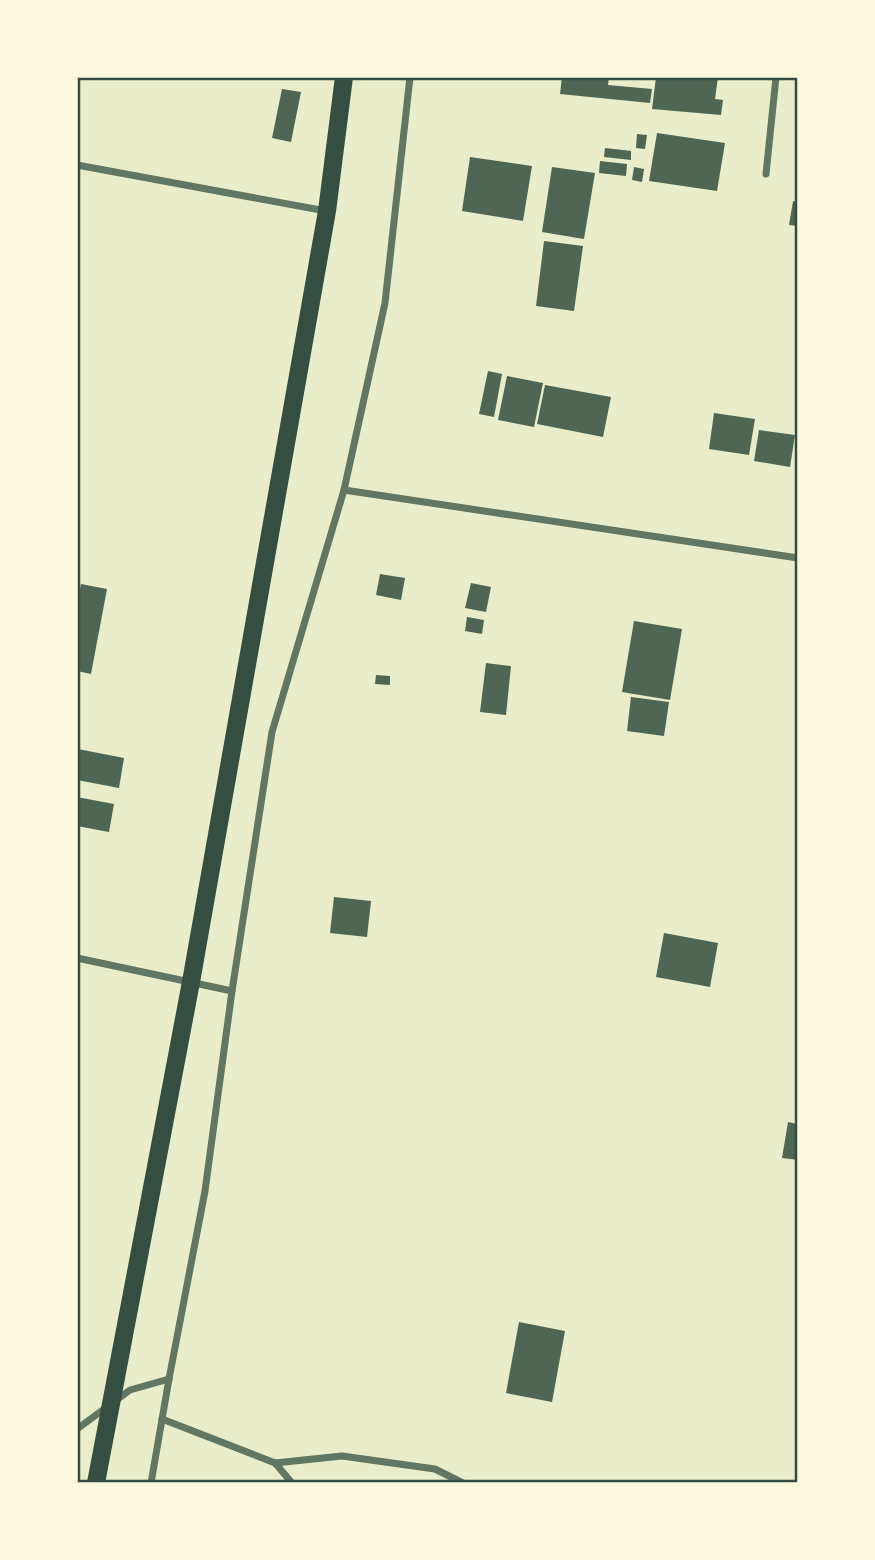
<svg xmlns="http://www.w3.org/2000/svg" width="875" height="1560" font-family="Rubik,sans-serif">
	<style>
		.building { fill: #4f6655 }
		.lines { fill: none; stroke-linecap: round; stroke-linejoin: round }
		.minor { stroke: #617663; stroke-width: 7 }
		.primary { stroke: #344e41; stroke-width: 18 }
		.neatline { fill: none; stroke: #344e41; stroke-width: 2.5 }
	</style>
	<rect width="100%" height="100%" fill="#e9edc9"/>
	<!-- building -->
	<g class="building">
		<polygon points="562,77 609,77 608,85 652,89 650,103 560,94"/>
		<polygon points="656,77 718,77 715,99 723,100 721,115 652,109"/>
		<polygon points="282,89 301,92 291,142 272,138"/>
		<polygon points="657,133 725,143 717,191 649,181"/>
		<polygon points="637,134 647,135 645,149 636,148"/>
		<polygon points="605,148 631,151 631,160 604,157"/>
		<polygon points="470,157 532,166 523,221 462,211"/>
		<polygon points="600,161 627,164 626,176 599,173"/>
		<polygon points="552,167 595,173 584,239 542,232"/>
		<polygon points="634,167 644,169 642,182 632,180"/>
		<polygon points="793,201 798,202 798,226 789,225"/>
		<polygon points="544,241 583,246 574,311 536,306"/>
		<polygon points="488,371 502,374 494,417 479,414"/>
		<polygon points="507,376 543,383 534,427 498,420"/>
		<polygon points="545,385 611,397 603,437 537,424"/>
		<polygon points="714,413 755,419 749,455 709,449"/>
		<polygon points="759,430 795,435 790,467 754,461"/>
		<polygon points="380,574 405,578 401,600 376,595"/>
		<polygon points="471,583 491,587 486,612 465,608"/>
		<polygon points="81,584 107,589 91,674 77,671 77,605"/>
		<polygon points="467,617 484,620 482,634 465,631"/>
		<polygon points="634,621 682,629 670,700 622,692"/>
		<polygon points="486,663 511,666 506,715 480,712"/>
		<polygon points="376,675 390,676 390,685 375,684"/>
		<polygon points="631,697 669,702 664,736 627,731"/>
		<polygon points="78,749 124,758 119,788 77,780"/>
		<polygon points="77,797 114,804 109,832 77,826"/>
		<polygon points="334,897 371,901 367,937 330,933"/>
		<polygon points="664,933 718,943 710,987 656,977"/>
		<polygon points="788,1122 798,1124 798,1160 782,1158"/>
		<polygon points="519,1322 565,1331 552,1402 506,1393"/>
	</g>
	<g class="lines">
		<!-- minor -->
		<g class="minor">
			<polyline points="77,165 326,211"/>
			<polyline points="766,174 776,77"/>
			<polyline points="344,490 798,558"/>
			<polyline points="77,958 232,991"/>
			<polyline points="162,1419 275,1463 342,1456 435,1469 463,1483"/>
			<polyline points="77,1429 130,1390 169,1379"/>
			<polyline points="275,1463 292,1483"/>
			<polyline points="151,1483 169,1379 205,1191 232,991 272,732 344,490 385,303 410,77"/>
		</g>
		<!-- primary -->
		<polyline class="primary" points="96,1483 191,982 327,211 344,77"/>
	</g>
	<!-- border -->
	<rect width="875" height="1560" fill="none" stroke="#fefae0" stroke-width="158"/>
	<rect x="79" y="79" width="717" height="1402" class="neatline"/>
</svg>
